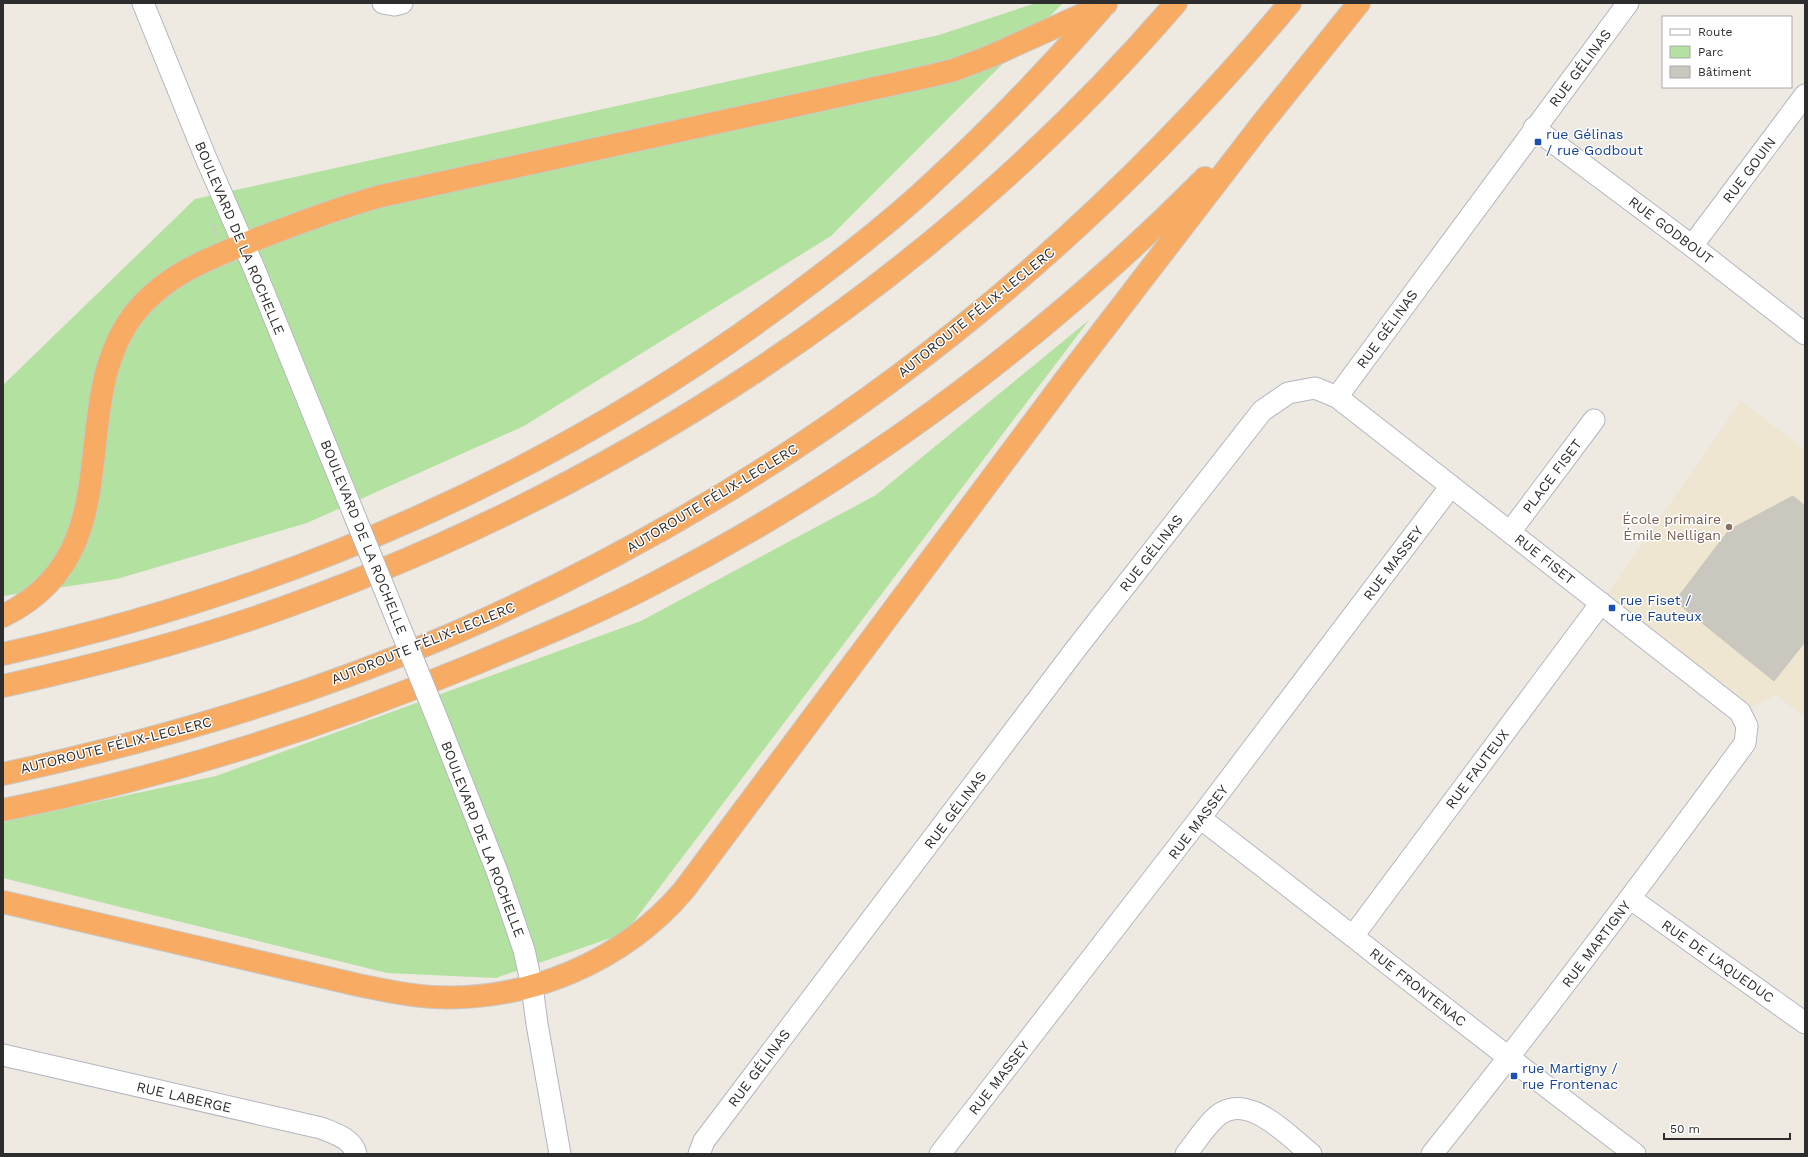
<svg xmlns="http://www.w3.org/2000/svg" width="1808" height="1157" font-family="'Work Sans',sans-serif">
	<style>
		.education { fill: #eee6d1 }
		.green { fill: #b3e2a0 }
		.building { fill: #cac7bf; stroke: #cac5ba }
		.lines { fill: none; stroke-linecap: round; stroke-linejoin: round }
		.minor-casing { stroke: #b4b6c0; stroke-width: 23 }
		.highway-casing { stroke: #c8c8c8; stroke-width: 24 }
		.path { stroke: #c8c8c8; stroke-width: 2.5; stroke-dasharray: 3 2; stroke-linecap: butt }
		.minor { stroke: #fff; stroke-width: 21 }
		.highway { stroke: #f8ab62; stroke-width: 22 }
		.minor-bridge-casing { stroke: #b4b6c0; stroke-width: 23; stroke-linecap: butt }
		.minor-bridge { stroke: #fff; stroke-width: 21 }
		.transit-dot { fill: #1a4fb4; stroke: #fff; stroke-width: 1.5 }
		.education-dot { fill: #8d6e63; stroke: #fff; stroke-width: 1.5 }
		.labels { text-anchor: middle; stroke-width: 3; stroke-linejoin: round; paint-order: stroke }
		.street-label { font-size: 14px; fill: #2d2d2d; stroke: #fff }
		.transit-label { font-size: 14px; fill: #164399; stroke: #fff; text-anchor: start }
		.education-label { font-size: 14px; fill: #785e54; stroke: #fff; text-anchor: end }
	</style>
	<rect width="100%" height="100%" fill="#eee9e1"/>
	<!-- education -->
	<polygon class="education" points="1741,401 1805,450 1805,717 1776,695 1740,712 1601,603"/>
	<!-- green -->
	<g class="green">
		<polygon points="1036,3 1063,3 831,236 524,426 307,523 117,579 3,596 3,385 195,199 939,35"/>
		<polygon points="1089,320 625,933 496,978 387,973 3,878 3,822 216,776 641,621 876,495"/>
	</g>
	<!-- building -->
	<polygon class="building" points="1793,496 1805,506 1805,642 1774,681 1675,601 1729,530"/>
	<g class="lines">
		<!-- minor casing -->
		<g class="minor-casing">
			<g id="minor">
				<polyline points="143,3 205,156 254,268 347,497"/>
				<polyline points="383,3 394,5 402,3"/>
				<polyline points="1534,128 1692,246 1805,334"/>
				<polyline points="1692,246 1805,95"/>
				<polyline points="1337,397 1628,3"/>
				<polyline points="1510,532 1594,420"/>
				<polyline points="440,726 498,874 524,950 532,986 537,1024 560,1154"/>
				<path d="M1200 818C1346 930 1489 1044 1635 1154"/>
				<polyline points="1631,899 1805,1023"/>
				<polyline points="1353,936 1601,603"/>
				<path d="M3 1055 321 1128C334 1133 353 1139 356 1154"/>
				<path d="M699 1154 704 1141 1075 650 1262 411 1288 393 1315 388 1337 397 1740 712 1747 726 1745 743C1643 882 1540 1020 1432 1154"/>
				<polyline points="940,1154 1200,818 1451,486"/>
				<path d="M1186 1154C1195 1143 1203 1130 1213 1120 1244 1087 1286 1134 1311 1154"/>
			</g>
		</g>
		<!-- highway casing -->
		<g class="highway-casing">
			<g id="highway">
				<path d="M3 616C135 551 63 407 134 314 166 273 211 258 257 239 298 223 338 208 381 196L930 76 954 70 991 56 1106 4"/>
				<path d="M3 654C288 591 559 472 792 297 839 262 886 226 929 186 990 130 1047 71 1101 9"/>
				<path d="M3 686C89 667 174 645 257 617 608 496 933 285 1176 3"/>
				<path d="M3 774C156 741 306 697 450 635 779 492 1060 279 1290 3"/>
				<path d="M3 810C167 777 318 729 472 665 534 639 596 614 655 583 859 478 1044 340 1205 178"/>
				<path d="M3 902 358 985C383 990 408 996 433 997 527 1002 623 962 684 890L1071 372 1260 126 1359 3"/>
			</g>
		</g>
		<!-- path -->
		<polyline class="path" points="214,224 213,227 217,236"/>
		<!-- minor -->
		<use href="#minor" class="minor"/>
		<!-- highway -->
		<use href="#highway" class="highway"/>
		<!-- minor-bridge casing -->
		<g class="minor-bridge-casing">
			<polyline id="minor-bridge" points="347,497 440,726"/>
		</g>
		<!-- minor-bridge -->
		<use href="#minor-bridge" class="minor-bridge"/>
	</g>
	<!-- markers -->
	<g class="transit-dot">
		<rect x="1534" y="138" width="8" height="8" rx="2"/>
		<rect x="1608" y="604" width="8" height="8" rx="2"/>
		<rect x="1510" y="1072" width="8" height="8" rx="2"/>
	</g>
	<circle class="education-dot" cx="1729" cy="527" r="4"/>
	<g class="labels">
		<!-- street labels -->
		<g class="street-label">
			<text transform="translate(1580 68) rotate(-53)" y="5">RUE GÉLINAS</text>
			<text transform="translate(1749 170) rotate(-53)" y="5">RUE GOUIN</text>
			<text transform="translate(1671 230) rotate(37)" y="5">RUE GODBOUT</text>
			<text transform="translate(240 238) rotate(67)" y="5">BOULEVARD DE LA ROCHELLE</text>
			<text transform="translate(976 312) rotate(-39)" y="5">AUTOROUTE FÉLIX-LECLERC</text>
			<text transform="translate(1387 329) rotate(-54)" y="5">RUE GÉLINAS</text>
			<text transform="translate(1552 476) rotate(-53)" y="5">PLACE FISET</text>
			<text transform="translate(712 498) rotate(-31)" y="5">AUTOROUTE FÉLIX-LECLERC</text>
			<text transform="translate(364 537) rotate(68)" y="5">BOULEVARD DE LA ROCHELLE</text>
			<text transform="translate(1151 553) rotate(-52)" y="5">RUE GÉLINAS</text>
			<text transform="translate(1545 559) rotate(38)" y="5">RUE FISET</text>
			<text transform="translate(1393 563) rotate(-53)" y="5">RUE MASSEY</text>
			<text transform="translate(423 643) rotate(-22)" y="5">AUTOROUTE FÉLIX-LECLERC</text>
			<text transform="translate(116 745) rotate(-14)" y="5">AUTOROUTE FÉLIX-LECLERC</text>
			<text transform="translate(1477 769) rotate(-53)" y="5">RUE FAUTEUX</text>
			<text transform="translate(955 810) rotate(-53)" y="5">RUE GÉLINAS</text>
			<text transform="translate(1198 822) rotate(-53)" y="5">RUE MASSEY</text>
			<text transform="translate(483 839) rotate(69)" y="5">BOULEVARD DE LA ROCHELLE</text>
			<text transform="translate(1596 944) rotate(-53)" y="5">RUE MARTIGNY</text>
			<text transform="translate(1718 961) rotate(35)" y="5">RUE DE L'AQUEDUC</text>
			<text transform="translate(1418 987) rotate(38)" y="5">RUE FRONTENAC</text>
			<text transform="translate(759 1068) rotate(-53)" y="5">RUE GÉLINAS</text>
			<text transform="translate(999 1078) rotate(-52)" y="5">RUE MASSEY</text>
			<text transform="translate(184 1097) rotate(13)" y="5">RUE LABERGE</text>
		</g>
		<!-- transit labels -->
		<g class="transit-label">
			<text x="1546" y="139">rue Gélinas<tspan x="1546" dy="16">/ rue Godbout</tspan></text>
			<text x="1620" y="605">rue Fiset /<tspan x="1620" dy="16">rue Fauteux</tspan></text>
			<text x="1522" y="1073">rue Martigny /<tspan x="1522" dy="16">rue Frontenac</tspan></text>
		</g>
		<!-- education labels -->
		<g class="education-label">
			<text x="1721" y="524">École primaire<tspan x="1721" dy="16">Émile Nelligan</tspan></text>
		</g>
	</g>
	<!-- border -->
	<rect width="1808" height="1157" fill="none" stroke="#2d2d2d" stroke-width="8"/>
	<!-- legend -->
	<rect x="1662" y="16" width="130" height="72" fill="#ffffff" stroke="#ababab"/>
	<rect x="1670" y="29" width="20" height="6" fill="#ffffff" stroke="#ababab"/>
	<text x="1698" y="36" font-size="12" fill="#2d2d2d">Route</text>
	<rect x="1670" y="46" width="20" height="12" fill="#b3e2a0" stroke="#ababab"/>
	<text x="1698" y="56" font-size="12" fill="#2d2d2d">Parc</text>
	<rect x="1670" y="66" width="20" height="12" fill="#cac7bf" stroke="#ababab"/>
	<text x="1698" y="76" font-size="12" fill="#2d2d2d">Bâtiment</text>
	<!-- scale -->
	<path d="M1664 1133v6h126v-6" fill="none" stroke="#2d2d2d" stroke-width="2"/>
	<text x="1670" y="1133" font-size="12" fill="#2d2d2d" stroke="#ffffff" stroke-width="3" paint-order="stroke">50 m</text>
</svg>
